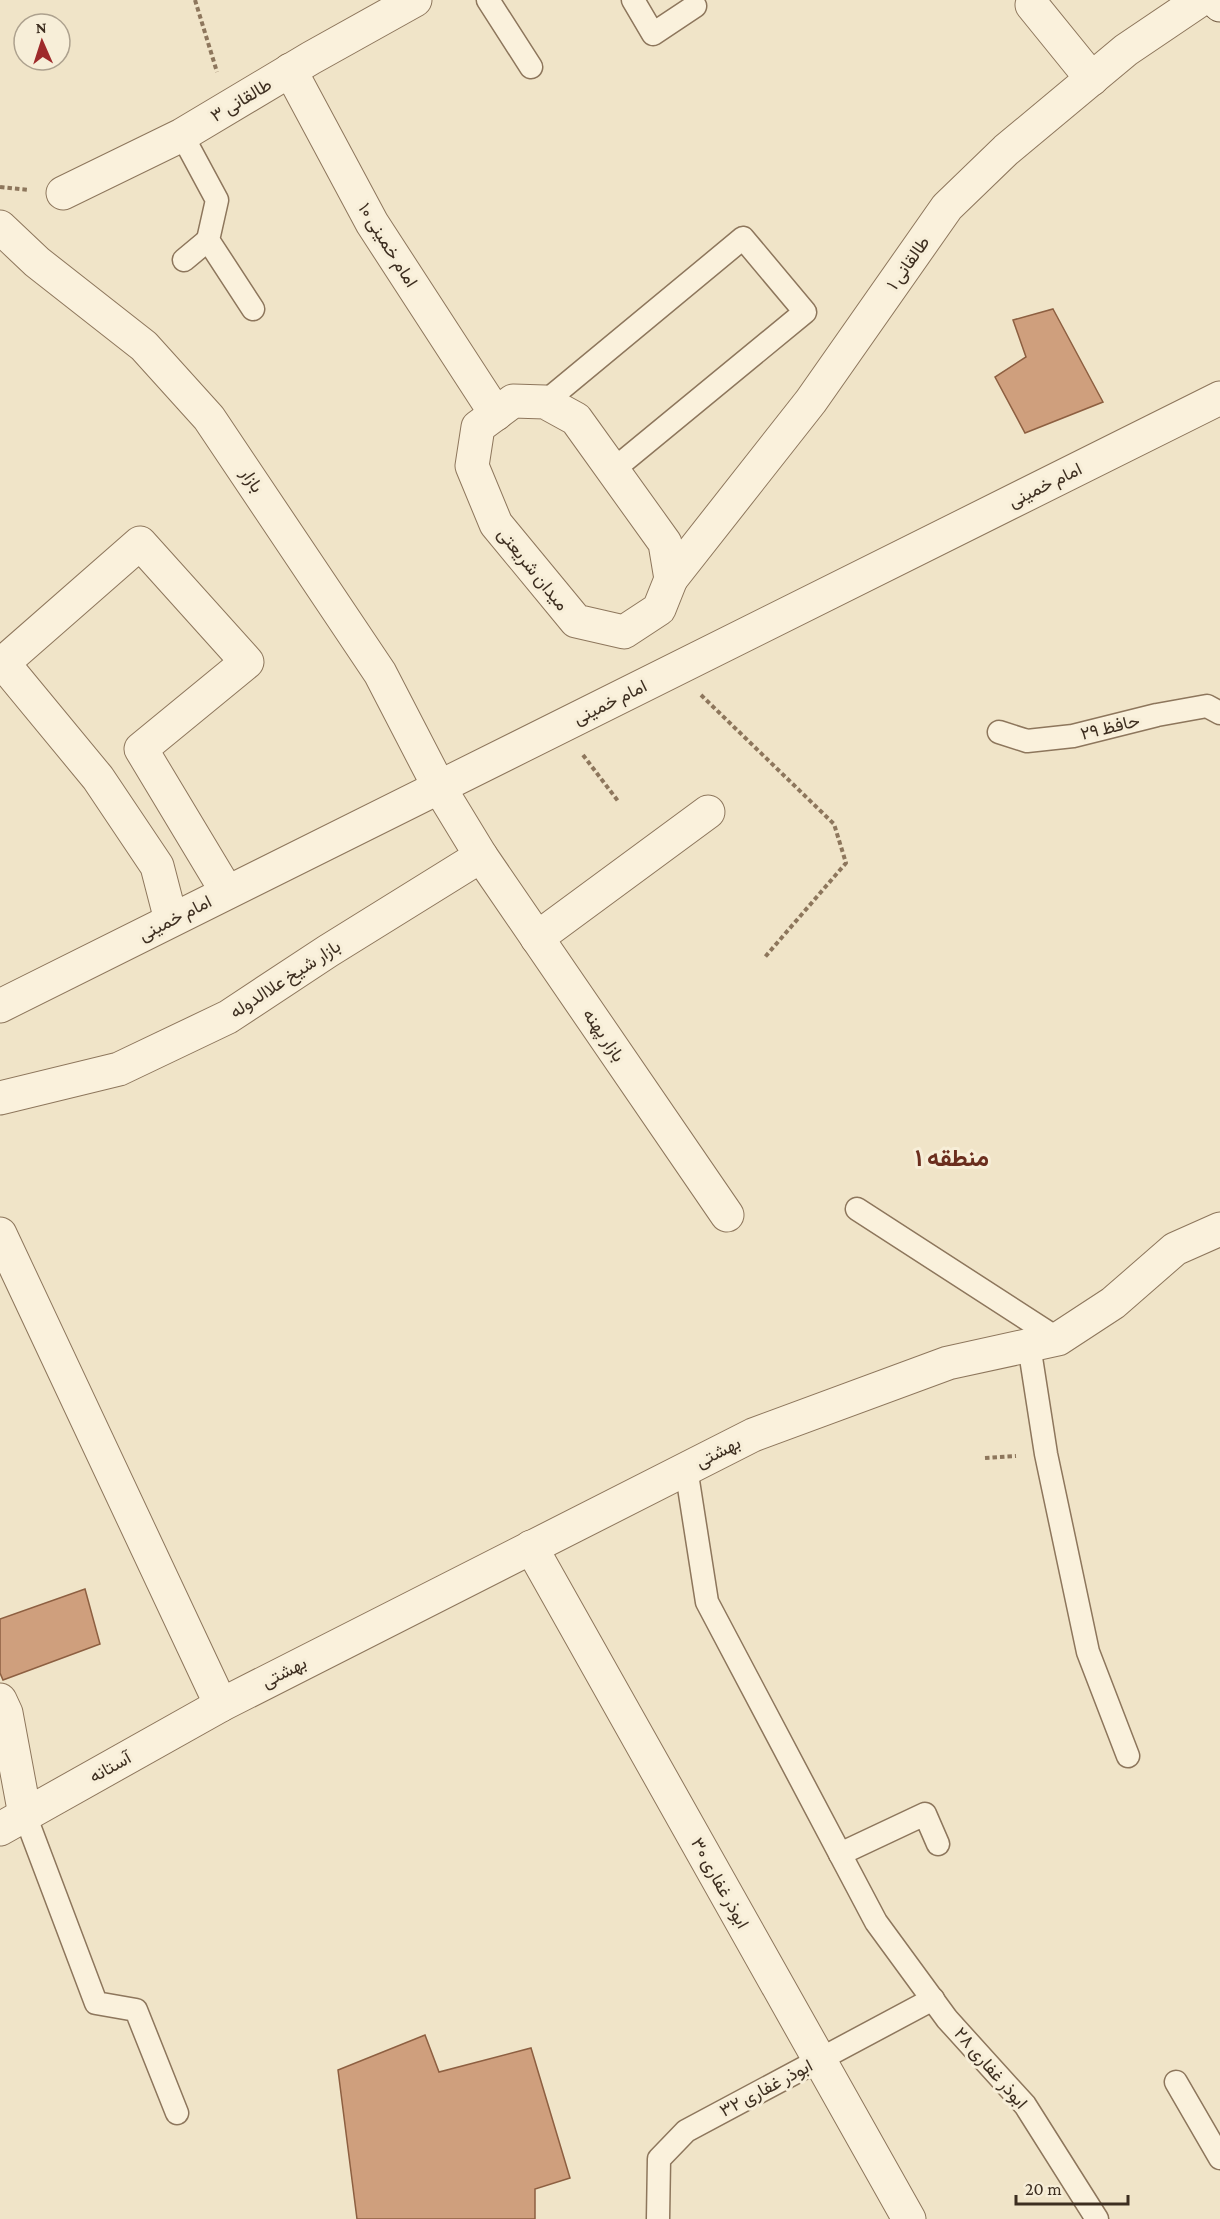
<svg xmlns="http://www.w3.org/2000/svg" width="1220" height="2219" font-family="'Crimson Pro',Vazirmatn,serif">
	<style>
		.building { fill: #cf9f7d; stroke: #8d5f41; stroke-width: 1.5 }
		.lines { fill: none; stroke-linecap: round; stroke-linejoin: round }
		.service-casing { stroke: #8d765c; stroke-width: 25 }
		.pedestrian-casing { stroke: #8d765c; stroke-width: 35 }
		.minor-casing { stroke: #8d765c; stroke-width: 35 }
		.tertiary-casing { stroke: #8d765c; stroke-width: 35 }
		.secondary-casing { stroke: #6f573f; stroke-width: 35 }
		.path { stroke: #8d765c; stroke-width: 4; stroke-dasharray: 4.5 3; stroke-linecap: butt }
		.service { stroke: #faf1dc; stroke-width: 22 }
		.pedestrian { stroke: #faf1dc; stroke-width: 33 }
		.minor { stroke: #faf1dc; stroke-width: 33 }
		.tertiary { stroke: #faf1dc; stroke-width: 33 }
		.secondary { stroke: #faf1dc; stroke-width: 33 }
		.labels { text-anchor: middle; stroke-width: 6; stroke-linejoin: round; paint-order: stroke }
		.street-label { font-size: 18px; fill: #3d2e20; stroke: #f7eed8 }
		.district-label { font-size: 24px; font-weight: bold; fill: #6b2e1e; stroke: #f7eed8 }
	</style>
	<rect width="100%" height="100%" fill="#f0e4c8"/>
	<!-- building -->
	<g class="building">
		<polygon points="1053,309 1103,402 1025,433 995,377 1026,357 1013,320"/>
		<polygon points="85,1589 100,1644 3,1680 0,1673 0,1619"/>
		<polygon points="425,2035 439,2072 531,2048 570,2178 535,2189 535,2219 357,2219 338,2070"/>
	</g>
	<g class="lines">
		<!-- service casing -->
		<g class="service-casing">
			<g id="service">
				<polyline points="488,0 531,67"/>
				<polyline points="633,0 653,34 695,6"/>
				<polyline points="182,135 217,200 208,240 253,309"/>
				<polyline points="184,260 208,240"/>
				<polyline points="545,402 743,238 805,312 613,470"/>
				<polyline points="999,732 1027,741 1073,736 1157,715 1207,706 1220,713"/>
				<polyline points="857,1209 1058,1339"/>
				<polyline points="1029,1345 1046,1454 1088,1652 1128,1756"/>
				<polyline points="686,1468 707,1602 876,1922 947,2019 1025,2105 1097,2219"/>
				<polyline points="25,1815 96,2003 136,2010 177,2113"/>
				<polyline points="840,1854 925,1814 938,1844"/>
				<polyline points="1176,2082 1220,2158"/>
				<polyline points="658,2219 659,2159 686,2131 933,1999"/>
			</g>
		</g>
		<!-- pedestrian casing -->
		<g class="pedestrian-casing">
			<g id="pedestrian">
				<polyline points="0,227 37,262 144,346 209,418 380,673 439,787 481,856 328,951 228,1017 119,1069 0,1098"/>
				<polyline points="481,856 727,1215"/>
				<polyline points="537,938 708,812"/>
			</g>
		</g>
		<!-- minor casing -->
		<g class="minor-casing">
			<g id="minor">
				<polyline points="1032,5 1092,79"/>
				<polyline points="290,70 372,223 496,414"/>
				<polyline points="63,193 182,135 311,58 415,0"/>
				<polygon points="513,401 545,402 576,419 665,543 671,579 659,609 624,632 576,621 496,524 472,466 478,427"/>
				<polyline points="671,579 811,401 947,207 1006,150 1126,50 1200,0"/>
				<polyline points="171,920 157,866 98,778 3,663 140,543 247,662 141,749 227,892"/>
				<polyline points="0,1234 221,1705"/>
				<polyline points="531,1547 909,2219"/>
				<polyline points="0,1700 6,1713 25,1815"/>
				<polyline points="0,1829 221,1705 753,1435 948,1363 1058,1339 1113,1303 1175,1249 1220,1229"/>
			</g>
		</g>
		<!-- tertiary casing -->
		<g class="tertiary-casing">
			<polyline id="tertiary" points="0,1006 1220,398"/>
		</g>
		<!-- secondary casing -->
		<g class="secondary-casing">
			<polyline id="secondary" points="1215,0 1220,5"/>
		</g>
		<!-- path -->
		<g class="path">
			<polyline points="195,0 217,72"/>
			<polyline points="0,187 29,190"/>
			<polyline points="701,695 834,824 846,863 765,957"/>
			<polyline points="583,755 618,801"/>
			<polyline points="985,1458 1016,1456"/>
		</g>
		<!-- service -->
		<use href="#service" class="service"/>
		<!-- pedestrian -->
		<use href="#pedestrian" class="pedestrian"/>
		<!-- minor -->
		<use href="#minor" class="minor"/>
		<!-- tertiary -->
		<use href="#tertiary" class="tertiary"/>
		<!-- secondary -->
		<use href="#secondary" class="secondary"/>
	</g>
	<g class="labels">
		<!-- street labels -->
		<g class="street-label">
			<text transform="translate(241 100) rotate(-31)" y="6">طالقانی ۳</text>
			<text transform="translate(388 245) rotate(58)" y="6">امام خمینی ۱۰</text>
			<text transform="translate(908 263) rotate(-55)" y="6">طالقانی ۱</text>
			<text transform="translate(252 480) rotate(56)" y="6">بازار</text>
			<text transform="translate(1045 485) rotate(-26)" y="6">امام خمینی</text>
			<text transform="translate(533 569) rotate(51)" y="6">میدان شریعتی</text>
			<text transform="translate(610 702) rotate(-26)" y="6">امام خمینی</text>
			<text transform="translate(1110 727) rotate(-14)" y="6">حافظ ۲۹</text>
			<text transform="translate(175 918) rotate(-27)" y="6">امام خمینی</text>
			<text transform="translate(285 979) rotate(-33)" y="6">بازار شیخ علاالدوله</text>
			<text transform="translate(604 1035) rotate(56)" y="6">بازار پهنه</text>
			<text transform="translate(718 1452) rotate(-27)" y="6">بهشتی</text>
			<text transform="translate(284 1672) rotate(-27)" y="6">بهشتی</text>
			<text transform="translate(110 1767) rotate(-29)" y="6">آستانه</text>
			<text transform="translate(720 1883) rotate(61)" y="6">ابوذر غفاری ۳۰</text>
			<text transform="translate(991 2068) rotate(49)" y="6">ابوذر غفاری ۲۸</text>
			<text transform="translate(766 2088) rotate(-28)" y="6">ابوذر غفاری ۳۲</text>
		</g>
		<!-- district labels -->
		<g class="district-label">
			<text x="952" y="1166">منطقه ۱</text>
		</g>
	</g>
	<!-- north arrow -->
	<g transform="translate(42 42) rotate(357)"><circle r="28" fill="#f7eed8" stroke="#ada18e" stroke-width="1.5"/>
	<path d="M0-4.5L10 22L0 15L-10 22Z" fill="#9e2a2b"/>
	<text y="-9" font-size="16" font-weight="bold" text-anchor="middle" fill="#3d2e20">N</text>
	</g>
	<!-- scale -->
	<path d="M1016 2195v9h112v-9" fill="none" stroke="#3d2e20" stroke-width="3"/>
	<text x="1025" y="2195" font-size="18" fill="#3d2e20" stroke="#f7eed8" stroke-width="4.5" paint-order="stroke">20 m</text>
</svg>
